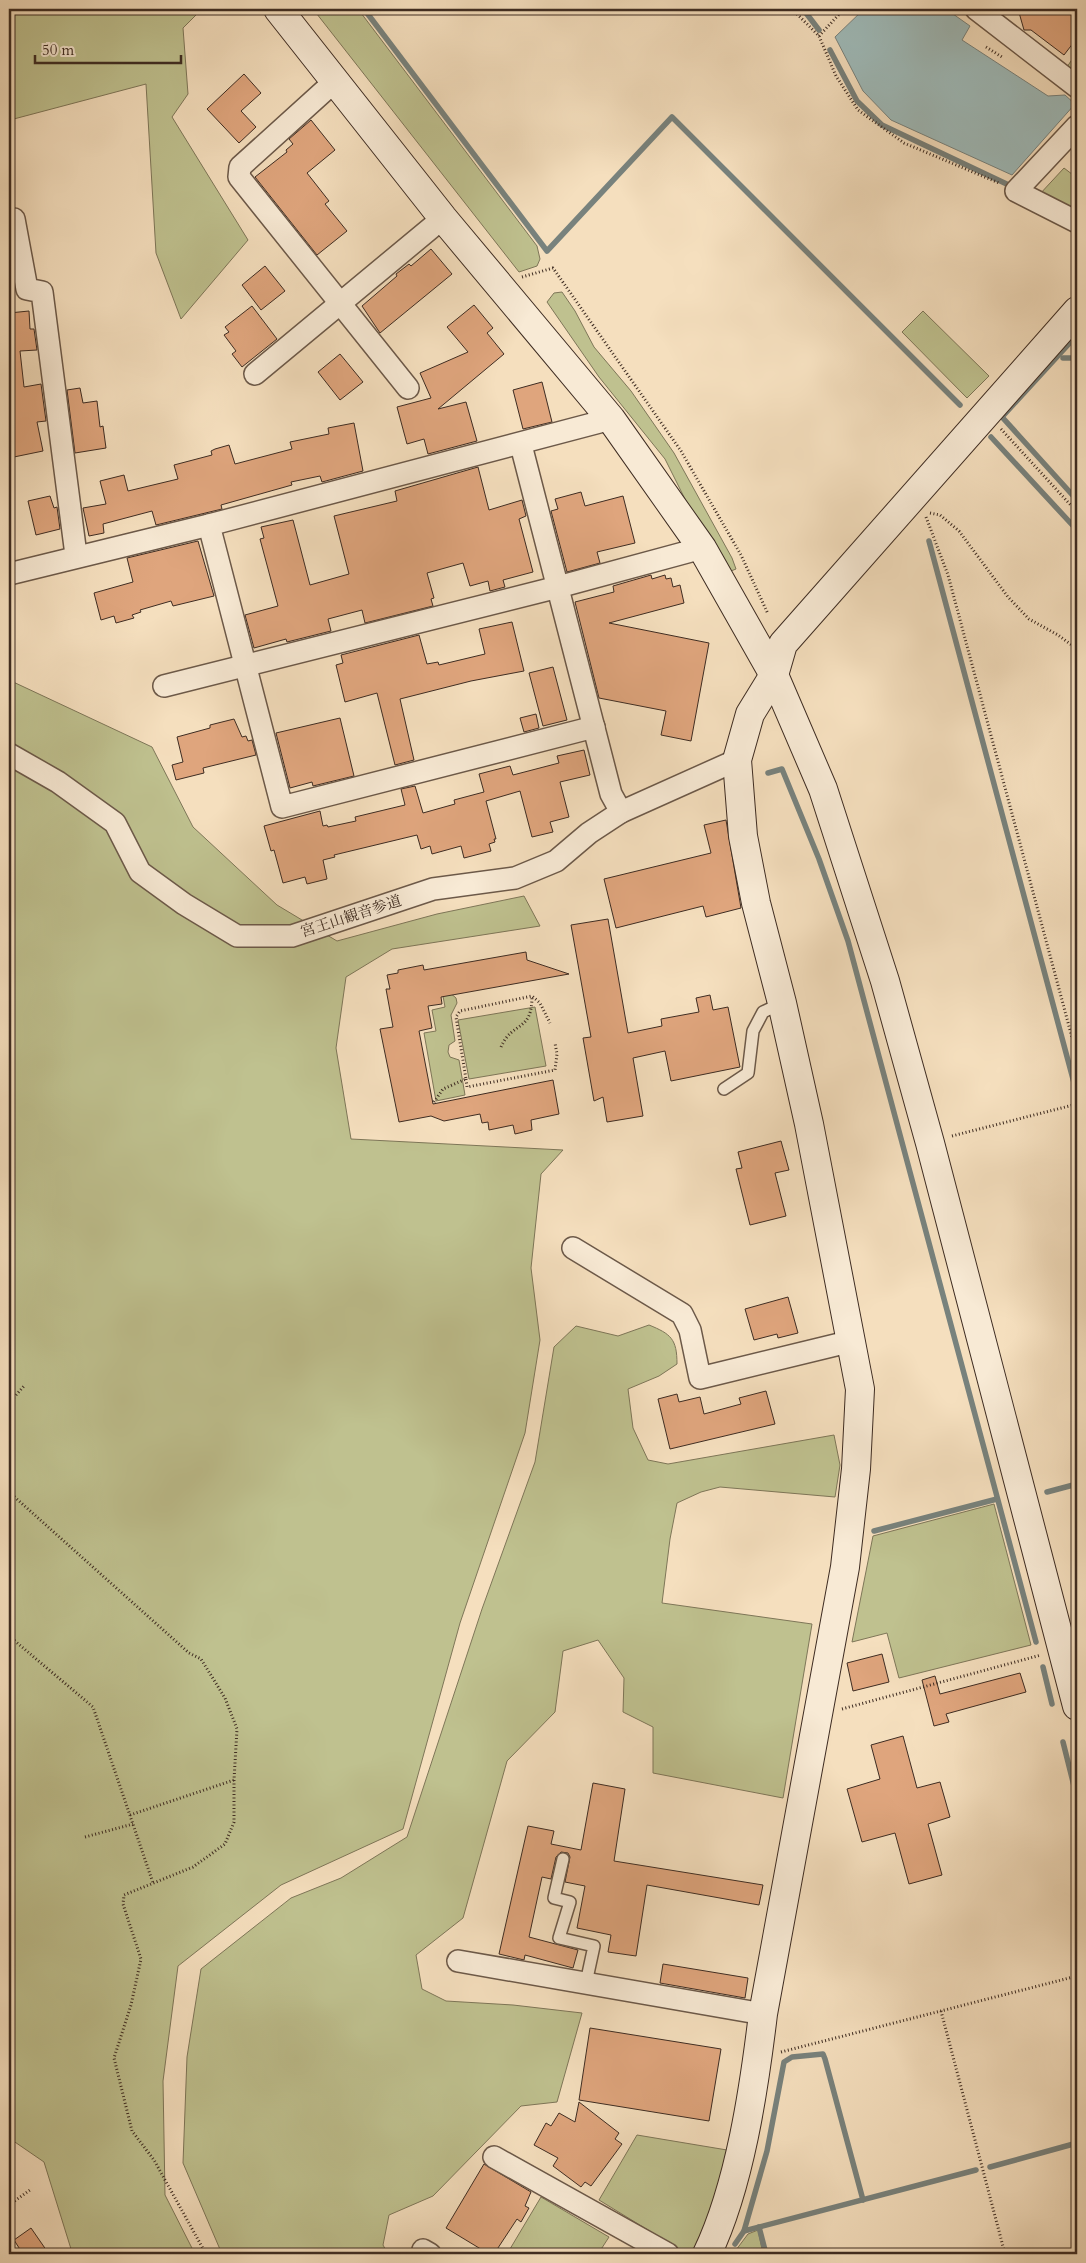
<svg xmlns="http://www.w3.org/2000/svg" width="1086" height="2263" font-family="Cardo,'Noto Serif JP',serif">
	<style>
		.green { fill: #bfc18f; stroke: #7e7658 }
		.water { fill: #9fbbba; stroke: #78827d }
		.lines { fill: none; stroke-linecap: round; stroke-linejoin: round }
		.stream { stroke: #78827d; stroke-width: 5.5 }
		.building { fill: #dfa57d; stroke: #3e2c22 }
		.lane-casing { stroke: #6c5949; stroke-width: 14 }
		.street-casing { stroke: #6c5949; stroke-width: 24 }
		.secondary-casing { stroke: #3e2c22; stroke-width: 30 }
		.path { stroke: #3e2c22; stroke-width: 3; stroke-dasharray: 1 2.5; stroke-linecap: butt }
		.lane { stroke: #f8ead5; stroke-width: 11 }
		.street { stroke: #f8ead5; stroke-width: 21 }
		.secondary { stroke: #f8ead5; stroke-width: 28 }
		.labels { text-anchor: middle; stroke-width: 4; stroke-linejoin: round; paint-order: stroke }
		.street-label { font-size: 15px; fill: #3e2c22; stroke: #f8ead5 }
	</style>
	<rect width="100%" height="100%" fill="#f5dfbe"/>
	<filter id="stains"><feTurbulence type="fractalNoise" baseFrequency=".004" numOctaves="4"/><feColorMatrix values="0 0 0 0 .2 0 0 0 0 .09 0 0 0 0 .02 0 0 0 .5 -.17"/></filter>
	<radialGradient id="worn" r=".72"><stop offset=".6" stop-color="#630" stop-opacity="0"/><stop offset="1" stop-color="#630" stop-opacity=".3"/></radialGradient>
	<!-- green -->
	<g class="green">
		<polygon points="9,9 202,9 183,28 188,94 172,117 248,240 181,319 156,253 146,84 10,120"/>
		<polygon points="313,9 358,9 537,246 540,259 537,266 519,272"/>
		<polygon points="1077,52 1077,74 1067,67"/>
		<polygon points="1064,168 1077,178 1077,215 1039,195"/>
		<polygon points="562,292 575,311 594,347 631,391 674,453 732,558 736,569 731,571 724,563 686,501 665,459 599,377 547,302 554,293"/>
		<polygon points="923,311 989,376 967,398 902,332"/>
		<polygon points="9,680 152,747 193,827 277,905 337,941 437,914 524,896 540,926 392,949 346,977 336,1048 351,1139 563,1150 541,1174 531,1268 540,1340 525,1433 460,1623 403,1829 281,1885 178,1966 163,2081 165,2195 195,2254 82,2254 71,2249 44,2162 9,2138"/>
		<polygon points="441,985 456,998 457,1003 451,1015 455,1041 449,1045 448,1052 450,1057 459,1060 465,1095 436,1101 424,1033 436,1031 432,1010 445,1007"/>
		<polygon points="535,1007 546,1066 469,1079 458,1020"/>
		<path d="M649 1325C671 1334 677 1339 677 1364L659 1376 628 1389 633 1428 648 1460 668 1464 834 1435 840 1465 835 1497 720 1487 701 1492 677 1503 670 1539 662 1603 812 1624 783 1798 653 1773V1727L623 1712 624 1678 598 1640 563 1651 555 1712 507 1761 463 1918 416 1955 422 1989 446 2001 513 2005 582 2013 557 2102 521 2106 433 2196 389 2215 383 2245 388 2254H222L183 2163 187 2057 201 1969 291 1898 341 1878 407 1837 482 1609 535 1462 554 1347 576 1326 618 1336Z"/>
		<polygon points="994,1504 1031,1645 899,1678 887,1633 852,1642 873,1536"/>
		<polygon points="637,2135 727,2150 711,2218 695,2254 687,2254 599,2200"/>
		<polygon points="541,2197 609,2237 598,2254 507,2254"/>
		<polygon points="758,2230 763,2254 733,2254 748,2234"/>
	</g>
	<!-- water -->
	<polygon class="water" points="864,9 946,9 970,26 962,40 1048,96 1065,95 1075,104 1012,175 891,120 863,91 835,37"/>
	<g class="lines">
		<!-- stream -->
		<g class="stream">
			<polyline points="364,9 547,251 672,117 960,405"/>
			<polyline points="803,9 819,30"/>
			<polyline points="830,50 857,101 882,125 1013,187"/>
			<polyline points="1077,335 1002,417 1077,500"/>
			<polyline points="1063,358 1077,358"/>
			<polyline points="991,437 1077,530"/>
			<polyline points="929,541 1077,1094"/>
			<polyline points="768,773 782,769 819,859 848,941 1036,1642"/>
			<polyline points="1047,1492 1077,1484"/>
			<polyline points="874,1531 997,1499"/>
			<polyline points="1043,1667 1052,1704"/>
			<polyline points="1063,1742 1077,1798"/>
			<polyline points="990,2167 1077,2143"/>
			<polyline points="759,2227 766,2254"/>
			<polyline points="744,2231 767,2151 784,2062 792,2057 823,2054 825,2059 863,2200"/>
			<polyline points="735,2244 744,2231 976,2170"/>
		</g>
	</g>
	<!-- building -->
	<g class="building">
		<polygon points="1018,9 1077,9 1077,38 1064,55 1031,30 1024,30"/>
		<polygon points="244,74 261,93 241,111 256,127 239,143 207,109"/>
		<polygon points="311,120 335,150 307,173 329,201 325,204 347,231 317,255 255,177 287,152 286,150 293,144 289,139"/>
		<polygon points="431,249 452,274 380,333 362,306 397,276 396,274 409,264 411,266"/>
		<polygon points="265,266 285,291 261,310 242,285"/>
		<polygon points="474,305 493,328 487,333 504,354 438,409 466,402 477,441 428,454 424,439 407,444 397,407 431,398 420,373 468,352 447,327"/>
		<polygon points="252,306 277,339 242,367 232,354 236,351 224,335 229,332 225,327"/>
		<polygon points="29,311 30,329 34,329 37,350 20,351 24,387 41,384 46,421 37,422 43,451 9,458 9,313"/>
		<polygon points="340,354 363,382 340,400 318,372"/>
		<polygon points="542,382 552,422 523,429 513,390"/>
		<polygon points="80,388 83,403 97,401 100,427 103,426 106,448 75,453 67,390"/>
		<polygon points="354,423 363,471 322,482 320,476 291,482 292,485 221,505 222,509 156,525 152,511 103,524 104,533 89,536 83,508 106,504 100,481 124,475 128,491 178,479 174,465 212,455 211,451 215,449 229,445 235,464 292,449 290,442 329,434 328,428"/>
		<polygon points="478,467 489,510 522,500 526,516 519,519 533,572 503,580 505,587 490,591 488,581 470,586 463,563 427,573 434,598 431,599 433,606 365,623 362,610 328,619 331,631 287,642 286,639 254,648 245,615 278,606 260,539 264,538 261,527 293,520 310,585 349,574 334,516 397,501 395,491"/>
		<polygon points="581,492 585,506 623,496 635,543 597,552 600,563 567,572 551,511 558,509 555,499"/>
		<polygon points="50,496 54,508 57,507 60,529 36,535 28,501"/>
		<polygon points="198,541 214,596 173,606 171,601 140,610 141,612 132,615 134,618 116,623 114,616 101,620 94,593 133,582 127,558"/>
		<polygon points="651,575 652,579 665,575 666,579 671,578 673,587 680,585 684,603 609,623 709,643 691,741 661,735 666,711 599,698 575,602 614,592 613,586"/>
		<polygon points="512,622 524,671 471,681 400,699 414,760 395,765 377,693 345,702 336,665 343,663 341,655 419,635 427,664 438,662 439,665 485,654 479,629"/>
		<polygon points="553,667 567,720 543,726 529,673"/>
		<polygon points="536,714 539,728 524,732 520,718"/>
		<polygon points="340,718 354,776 313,786 312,782 290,788 276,733"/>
		<polygon points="234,719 242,737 246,736 248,741 252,740 256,755 203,768 204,773 176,780 172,765 183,762 177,737 210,728 210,725"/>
		<polygon points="584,750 590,775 560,782 569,817 550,822 553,832 532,837 520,791 486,801 496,839 494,839 495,842 489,844 491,851 464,858 461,846 432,854 430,846 421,849 417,835 334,855 335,857 323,860 327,879 307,884 305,877 283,883 274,850 271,851 264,826 320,811 323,826 327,825 328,827 356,821 355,817 405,805 401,789 415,786 423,813 455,804 454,800 484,792 479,774 510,766 513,775 559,763 557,756"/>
		<polygon points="726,820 741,908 706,917 703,906 616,928 604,879 711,853 704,825"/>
		<polygon points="608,919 628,1033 662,1026 661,1019 699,1012 696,998 710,995 713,1010 728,1007 740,1067 671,1081 665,1051 633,1058 643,1116 607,1122 603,1097 594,1101 583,1038 591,1037 571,925"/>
		<polygon points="526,952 527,960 569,974 441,997 442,1004 428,1006 432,1028 419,1031 433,1104 553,1080 559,1114 531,1120 532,1130 515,1134 513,1125 489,1130 488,1122 482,1123 480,1114 444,1121 431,1116 399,1122 380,1029 393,1027 386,989 390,989 387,975 398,973 398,970 423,965 424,970"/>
		<polygon points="781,1141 789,1170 775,1173 786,1216 750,1225 736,1169 742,1168 738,1152"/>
		<polygon points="788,1297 798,1333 778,1338 777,1334 754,1340 745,1309"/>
		<polygon points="766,1391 775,1424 670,1449 658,1399 677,1394 679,1402 700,1397 704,1414 741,1404 739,1398"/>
		<polygon points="882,1654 889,1682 853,1691 847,1663"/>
		<polygon points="1020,1673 1026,1692 946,1714 949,1722 934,1726 922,1680 935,1676 940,1694"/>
		<polygon points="903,1736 917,1788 940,1782 950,1817 928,1824 942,1875 909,1884 895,1833 862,1842 847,1789 880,1779 871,1745"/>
		<polygon points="593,1783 625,1789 614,1861 763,1885 759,1905 647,1885 636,1956 608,1952 611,1935 577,1928 585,1886 565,1882 570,1857 568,1853 561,1852 556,1857 551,1879 542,1877 529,1937 578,1950 573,1968 525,1955 524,1960 499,1954 528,1826 554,1831 551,1844 581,1850"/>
		<polygon points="663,1964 748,1978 745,1998 660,1983"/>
		<polygon points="590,2028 721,2049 709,2121 579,2100"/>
		<polygon points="579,2102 619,2133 615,2139 622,2144 591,2186 585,2182 581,2187 553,2166 558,2158 534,2145 546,2123 551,2126 559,2113 575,2122"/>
		<polygon points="484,2164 531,2192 525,2206 529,2208 521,2222 517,2219 494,2254 489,2254 446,2228"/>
		<polygon points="31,2228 49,2254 23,2254 14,2240"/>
	</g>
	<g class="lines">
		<!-- lane casing -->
		<g class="lane-casing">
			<g id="lane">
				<polyline points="724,1089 748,1073 753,1031 763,1012 782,1003"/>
				<polyline points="563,1859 554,1898 570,1902 559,1938 594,1946 586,1983"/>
			</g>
		</g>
		<!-- street casing -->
		<g class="street-casing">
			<g id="street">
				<polyline points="976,9 1077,87"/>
				<polyline points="334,82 240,167 239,177 408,388"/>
				<polyline points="1077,126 1016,191 1077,222"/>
				<polyline points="9,219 14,219 27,289 42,292 76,555"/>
				<polyline points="255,374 443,218"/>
				<polyline points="521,445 611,794 621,812"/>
				<polyline points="9,574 209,525"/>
				<polyline points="164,686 558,587 702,548"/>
				<polyline points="594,727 282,807 209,525 611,419"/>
				<polyline points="9,754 58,782 115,823 140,872 184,904 237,936 292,936 433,889 515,878 556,861 589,833 621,812 737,760"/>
				<polyline points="573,1248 682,1314 690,1330 700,1378 852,1341"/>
				<polyline points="458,1961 763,2014"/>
				<polyline points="494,2157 668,2254"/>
				<polyline points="423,2250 430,2254"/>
			</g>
		</g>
		<!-- secondary casing -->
		<g class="secondary-casing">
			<g id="secondary">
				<polyline points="278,9 443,218 611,419 702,548 774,675 823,789 885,981 930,1143 1077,1706"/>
				<path d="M707 2254C740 2185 754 2089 763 2014L845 1567 856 1469 860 1389 809 1124 782 1003 756 903 743 836 737 760 750 714 774 675 783 644 1077 311"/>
			</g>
		</g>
		<!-- path -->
		<g class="path">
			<polyline points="792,9 819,36 836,76 858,110 904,143 999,183"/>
			<polyline points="819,36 844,9"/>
			<polyline points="986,47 1002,57"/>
			<polyline points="522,277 553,268 681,451 741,555 768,614"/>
			<polyline points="1001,429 1077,512"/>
			<polyline points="930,513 940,515 959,531 1008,597 1029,619 1058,635 1077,649"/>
			<polyline points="926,517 948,575 1077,1056"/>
			<path d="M501 1047C513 1020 532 1033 532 996"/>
			<polyline points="466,1079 467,1087 555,1070 557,1054 555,1043"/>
			<polyline points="434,1102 443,1089 466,1079 456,1017 460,1011 532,996 540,1003 550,1023"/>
			<polyline points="952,1136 1077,1104"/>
			<polyline points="9,1403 24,1386"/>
			<polyline points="9,1492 189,1653 201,1659 225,1698 237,1729 234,1780 234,1822 225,1844 193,1867 124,1895 123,1904 141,1959 131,2005 114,2058 132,2131 154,2160 206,2254"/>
			<polyline points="9,1636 93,1707 153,1883"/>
			<polyline points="842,1709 1041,1655"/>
			<polyline points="130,1815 234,1780"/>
			<polyline points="85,1837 133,1824"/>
			<polyline points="941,2011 1005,2254"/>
			<polyline points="781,2052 1077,1976"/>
			<polyline points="9,2205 30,2190"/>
		</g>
		<!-- lane -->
		<use href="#lane" class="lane"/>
		<!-- street -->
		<use href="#street" class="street"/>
		<!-- secondary -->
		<use href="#secondary" class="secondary"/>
	</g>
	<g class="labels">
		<!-- street labels -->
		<g class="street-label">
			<text transform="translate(351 916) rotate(-18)" y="5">宮王山観音参道</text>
		</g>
	</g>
	<!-- margin -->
	<rect width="1086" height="2263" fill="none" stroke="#f5dfbe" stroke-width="30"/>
	<rect x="10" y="10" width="1066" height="2243" fill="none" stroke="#3e2c22" stroke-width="2.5"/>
	<rect x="15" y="15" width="1056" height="2233" fill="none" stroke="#3e2c22"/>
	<!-- scale -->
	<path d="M35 55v8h146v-8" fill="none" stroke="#3e2c22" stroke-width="2.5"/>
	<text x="42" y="55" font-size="15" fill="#3e2c22" stroke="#f8ead5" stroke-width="4" paint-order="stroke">50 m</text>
	<rect width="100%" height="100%" filter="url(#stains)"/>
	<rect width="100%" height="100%" fill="url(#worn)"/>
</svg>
